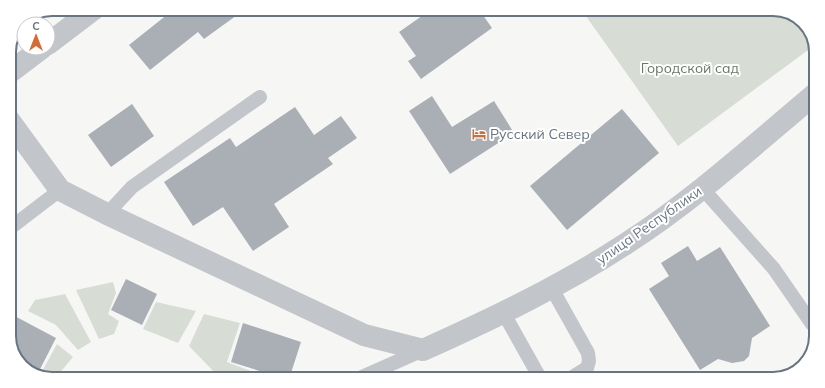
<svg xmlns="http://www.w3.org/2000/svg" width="825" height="388" font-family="Mulish,sans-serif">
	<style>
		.green { fill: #d7ddd5 }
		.building { fill: #a9afb5 }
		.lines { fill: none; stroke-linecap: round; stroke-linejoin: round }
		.service { stroke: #c2c5c9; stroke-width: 14 }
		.minor { stroke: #c2c5c9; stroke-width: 22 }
		.labels { text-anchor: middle; stroke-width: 4; stroke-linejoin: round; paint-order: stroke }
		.park-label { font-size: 14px; fill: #687a66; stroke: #fff }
		.poi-label { font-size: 14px; fill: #677483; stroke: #fff; text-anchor: start }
		.street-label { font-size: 14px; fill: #677483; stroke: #fff }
		.rim { fill: none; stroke: #677483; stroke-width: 2 }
	</style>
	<rect width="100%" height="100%" fill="#f6f7f4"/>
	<!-- green -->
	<g class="green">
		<polygon points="583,12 792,13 809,28 815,45 678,146"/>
		<polygon points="113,282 116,293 108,314 119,321 114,334 99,339 76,290"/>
		<polygon points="65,294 91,342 78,350 56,325 28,311 35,300"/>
		<polygon points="156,302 196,311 178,343 143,329"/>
		<polygon points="204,314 240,323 227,362 259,374 259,376 218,376 189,346"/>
		<polygon points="57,344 73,357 58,375 40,375"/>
	</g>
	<!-- building -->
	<g class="building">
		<polygon points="173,10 244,10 204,39 198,32 150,70 129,45"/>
		<polygon points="429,11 480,11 492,28 421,79 408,61 416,56 399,32"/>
		<polygon points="432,96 452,127 494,101 514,133 450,174 409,111"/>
		<polygon points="132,104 154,136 111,167 88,135"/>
		<polygon points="295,107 314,135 341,116 357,138 328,158 333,164 274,204 289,227 253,251 223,207 193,226 164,182 230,138 236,147"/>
		<polygon points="622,109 659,153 567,230 530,186"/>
		<polygon points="688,246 697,261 720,247 770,326 752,338 749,356 744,361 732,363 718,359 700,370 649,289 669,276 661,263"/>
		<polygon points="126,279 157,294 142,325 111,310"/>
		<polygon points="9,313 56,338 37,375 33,375 16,360 9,339"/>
		<polygon points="243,323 301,342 290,376 276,376 231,362"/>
	</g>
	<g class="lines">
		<!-- service -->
		<g class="service">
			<polyline points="702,188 774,269 812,324"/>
			<polyline points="107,214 132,187 260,97"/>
			<polyline points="9,229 60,190"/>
			<polyline points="551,287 588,353 589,361 587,368 571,378"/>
			<polyline points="503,312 540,378"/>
			<polyline points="362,377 423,350"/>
		</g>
		<!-- minor -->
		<g class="minor">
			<polyline points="48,44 94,9"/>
			<polyline points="9,73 42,48"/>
			<path d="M9 120 60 190 107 214 364 335 423 350C492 319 563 285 627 243 694 200 754 145 815 94"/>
		</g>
	</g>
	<!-- icons -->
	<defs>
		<g id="hotel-bare" transform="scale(1.08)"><path d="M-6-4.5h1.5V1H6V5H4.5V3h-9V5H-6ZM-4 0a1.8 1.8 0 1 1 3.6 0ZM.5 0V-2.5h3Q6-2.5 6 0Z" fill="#d96931" stroke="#fff" stroke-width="2.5" paint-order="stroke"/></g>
	</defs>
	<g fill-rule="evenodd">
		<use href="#hotel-bare" x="479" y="134"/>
	</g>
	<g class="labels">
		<!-- park labels -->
		<g class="park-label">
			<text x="690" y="73">Городской сад</text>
		</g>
		<!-- poi labels -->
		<g class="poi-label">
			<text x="490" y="139">Русский Север</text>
		</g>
		<!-- street labels -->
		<g class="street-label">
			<text transform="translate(649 225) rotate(-35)" y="5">улица Республики</text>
		</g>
	</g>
	<!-- crop -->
	<path d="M0 0H825V388H0ZM52 16H773A36 36 0 0 1 809 52V336A36 36 0 0 1 773 372H52A36 36 0 0 1 16 336V52A36 36 0 0 1 52 16Z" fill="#fff" fill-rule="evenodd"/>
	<path class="rim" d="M52 16H773A36 36 0 0 1 809 52V336A36 36 0 0 1 773 372H52A36 36 0 0 1 16 336V52A36 36 0 0 1 52 16Z"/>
	<!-- north arrow -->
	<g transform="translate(36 36)"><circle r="19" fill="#ffffff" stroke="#c2c7cd"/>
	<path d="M0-3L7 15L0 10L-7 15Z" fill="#d96931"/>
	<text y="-6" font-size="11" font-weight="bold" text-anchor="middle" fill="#677483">С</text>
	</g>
</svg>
